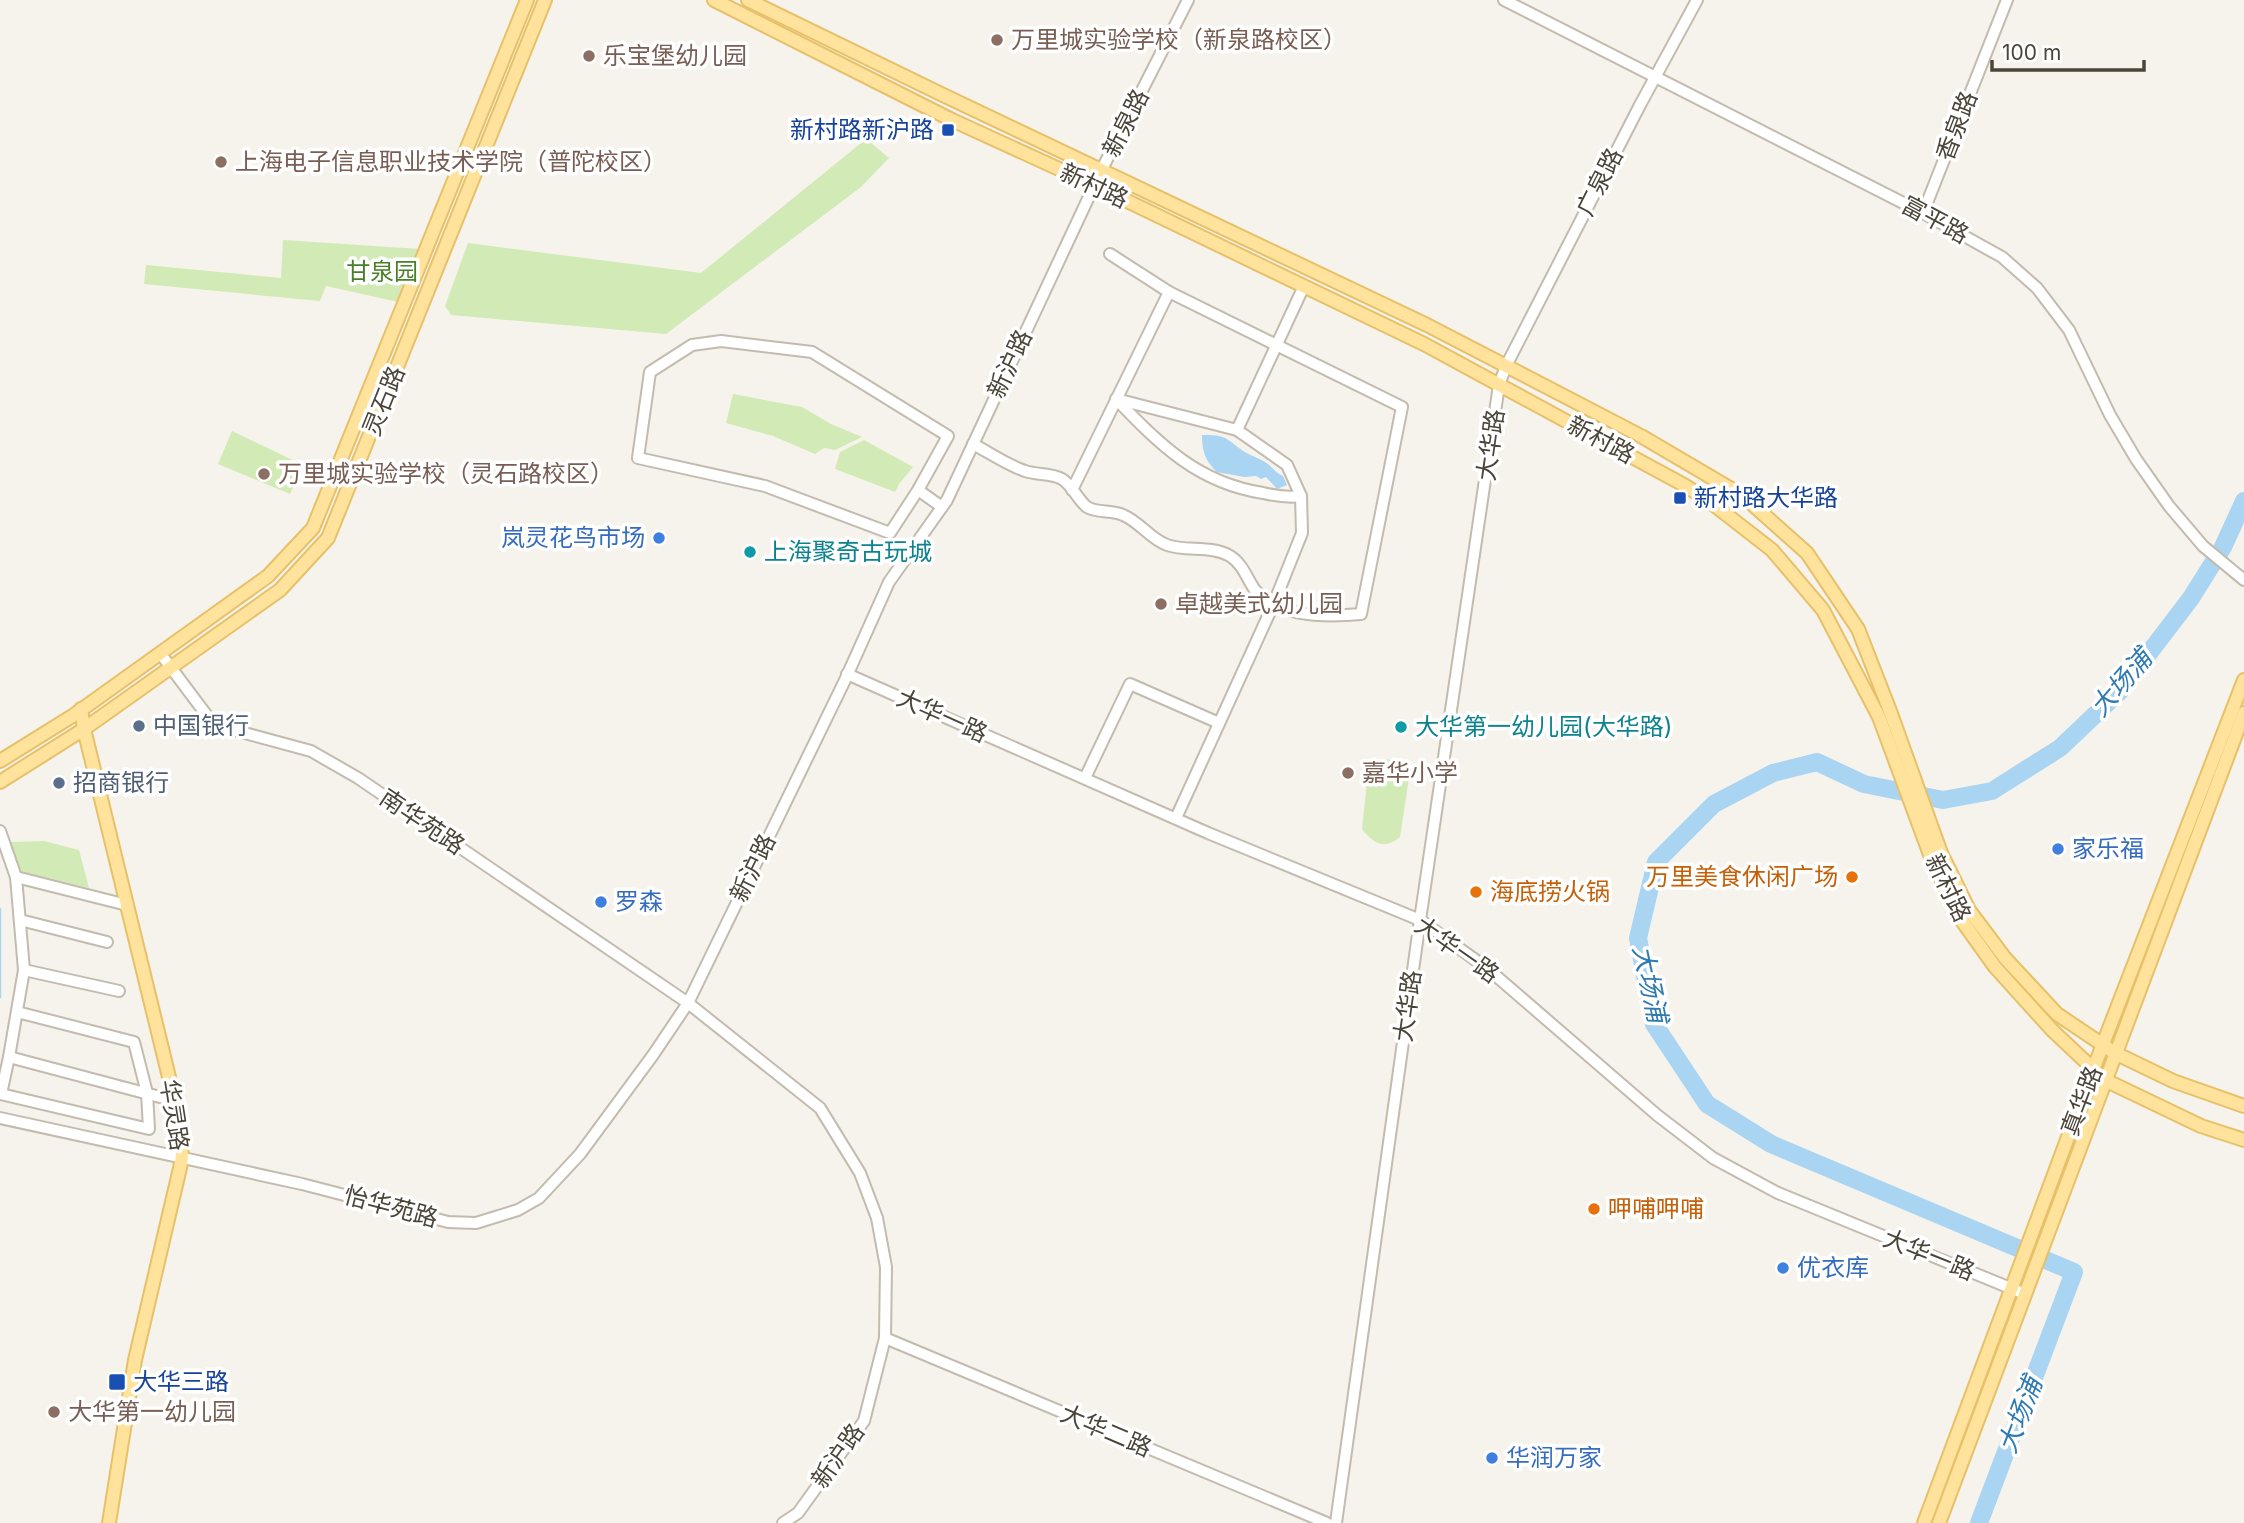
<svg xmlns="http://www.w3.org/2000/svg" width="2244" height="1523" font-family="Inter,'Noto Sans SC',sans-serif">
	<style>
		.green { fill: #d2eab5 }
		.water { fill: #a9d4f2 }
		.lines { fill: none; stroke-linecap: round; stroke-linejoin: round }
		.stream { stroke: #a9d4f2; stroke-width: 2.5 }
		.river { stroke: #a9d4f2; stroke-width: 18 }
		.minor-casing { stroke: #c2bbae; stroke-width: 14 }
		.major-casing { stroke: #e6c16a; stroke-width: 16 }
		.minor { stroke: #fff; stroke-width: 10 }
		.major { stroke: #ffe39c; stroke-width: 12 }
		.education-dot { fill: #8d6e63; stroke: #fff; stroke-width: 2.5 }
		.transit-dot { fill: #1a4fb4; stroke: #fff; stroke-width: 2.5 }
		.shop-dot { fill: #3f7fe0; stroke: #fff; stroke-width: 2.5 }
		.culture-dot { fill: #0f9aa8; stroke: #fff; stroke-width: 2.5 }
		.service-dot { fill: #5c6f8a; stroke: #fff; stroke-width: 2.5 }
		.food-dot { fill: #e8710a; stroke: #fff; stroke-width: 2.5 }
		.labels { text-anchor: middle; stroke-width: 7; stroke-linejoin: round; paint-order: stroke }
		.education-label { font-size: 24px; fill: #785e54; stroke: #fff; text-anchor: start }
		.street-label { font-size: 24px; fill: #4b4439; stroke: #fff }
		.transit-label { font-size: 24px; fill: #164399; stroke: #fff; text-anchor: start }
		.park-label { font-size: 24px; fill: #4a7f2a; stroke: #fff }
		.shop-label { font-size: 24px; fill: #366cbe; stroke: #fff; text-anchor: start }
		.culture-label { font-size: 24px; fill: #0d838f; stroke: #fff; text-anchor: start }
		.service-label { font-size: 24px; fill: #4e5e75; stroke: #fff; text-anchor: start }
		.food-label { font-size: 24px; fill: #c56008; stroke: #fff; text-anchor: start }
		.water-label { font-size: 26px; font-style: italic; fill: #2e7ab2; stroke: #fff }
	</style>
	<rect width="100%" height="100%" fill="#f6f3ec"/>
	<!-- green -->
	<g class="green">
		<polygon points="866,139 889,158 861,187 666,334 451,315 445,306 468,243 701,273"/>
		<polygon points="283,240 420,249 398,302 326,286 320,301 144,284 146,265 281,278"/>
		<polygon points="733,394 802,407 831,424 862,437 835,450 824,448 815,454 773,436 726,423"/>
		<polygon points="232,431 303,465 290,494 218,464"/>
		<polygon points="864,440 913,467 899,484 895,492 835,469 840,452"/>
		<path d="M1387 759C1399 763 1404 767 1409 778L1400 837C1383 850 1374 844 1362 829L1368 772 1378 763Z"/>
		<polygon points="44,841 79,850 89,888 20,871 10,842"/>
	</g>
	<!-- water -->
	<path class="water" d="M1202 435C1222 435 1224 436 1239 448 1246 454 1257 457 1265 462 1272 466 1275 473 1283 476L1287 485 1277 489 1266 477 1261 479 1256 476 1244 477 1217 472C1205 461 1202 451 1202 435Z"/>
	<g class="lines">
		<!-- stream -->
		<polyline class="stream" points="0,909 0,997"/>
		<!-- river -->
		<polyline class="river" points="1979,1523 2074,1272 1771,1144 1707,1104 1654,1024 1638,938 1656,862 1714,804 1773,773 1817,762 1864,784 1943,800 1992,791 2060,748 2120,691 2191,598 2223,547 2244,501"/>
		<!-- minor casing -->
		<g class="minor-casing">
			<g id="minor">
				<polyline points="1504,0 1923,213 2002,257 2037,288 2069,330 2110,415 2136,459 2169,506 2203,546 2244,580"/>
				<polyline points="1923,213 2007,0"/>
				<polyline points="1110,254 1169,292"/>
				<polyline points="1116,399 1237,430 1287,465 1301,496 1302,533 1274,603 1176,818"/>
				<path d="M1116 399C1160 445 1198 483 1263 493 1276 496 1288 498 1301 496"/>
				<polyline points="1237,430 1304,286"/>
				<path d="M973 444C990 453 1007 465 1025 471 1036 475 1052 473 1062 479 1072 485 1078 500 1087 507 1096 513 1113 510 1123 515 1140 522 1150 539 1167 545 1187 552 1211 545 1230 556 1243 564 1247 579 1255 590 1278 618 1329 617 1361 614L1402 407 1169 292 1072 490"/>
				<polyline points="918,490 890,533 765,486 638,458 650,372 692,345 721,341 812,352 948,436 918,490 942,507"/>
				<polyline points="160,653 208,717 226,728 311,751 358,778 688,1003 820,1108 860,1173 877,1218 886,1267 885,1338 864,1421 798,1513 783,1523"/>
				<polyline points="847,674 1208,833 1420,920 1488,969 1657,1115 1713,1158 1778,1193 2025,1294"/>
				<polyline points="1085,778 1130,684 1219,723"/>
				<polyline points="0,831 16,877 24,970 9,1057 175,1101"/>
				<polyline points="16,877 127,905"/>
				<polyline points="20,920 107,942"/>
				<polyline points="24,970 119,991"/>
				<polyline points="9,1057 1,1094 149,1129 147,1093 134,1042 17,1012"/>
				<polyline points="0,1118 302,1184 448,1222 476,1223 518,1210 539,1198 580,1154 653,1055 688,1003 846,678 889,582 947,500 1101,171 1188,0"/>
				<polyline points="885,1338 1327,1523"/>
				<polyline points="1336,1523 1420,920 1499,385 1506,366 1640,105 1697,0"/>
			</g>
		</g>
		<!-- major casing -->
		<g class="major-casing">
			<g id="major">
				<polyline points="714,0 952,120 1094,185 1424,344 1684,485 1709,501 1772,550 1823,610 1879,717 1932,860 1960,918 1995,967 2052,1030 2105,1080 2201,1126 2244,1140"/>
				<polyline points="748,0 941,94 1427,325 1641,436 1743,496 1807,553 1858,629 1890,711 1941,853 1969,910 2005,958 2057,1014 2115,1053 2173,1081 2244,1106"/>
				<polyline points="81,709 84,729 178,1114 182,1157 180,1168 135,1360 109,1523"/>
				<polyline points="0,761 74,715 268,576 313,528 527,0"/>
				<polyline points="0,782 84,729 280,590 328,538 545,0"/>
				<polyline points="1924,1523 2093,1070 2244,680"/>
				<polyline points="1939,1523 2244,713"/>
			</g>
		</g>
		<!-- minor -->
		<use href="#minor" class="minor"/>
		<!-- major -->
		<use href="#major" class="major"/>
	</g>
	<!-- markers -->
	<g class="education-dot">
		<circle cx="997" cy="40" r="7"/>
		<circle cx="589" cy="56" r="7"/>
		<circle cx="221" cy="162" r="7"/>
		<circle cx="264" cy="474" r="7"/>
		<circle cx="1161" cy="604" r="7"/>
		<circle cx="1348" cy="773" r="7"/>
		<circle cx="54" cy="1412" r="7"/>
	</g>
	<g class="transit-dot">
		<rect x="941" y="123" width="14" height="14" rx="3.5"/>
		<rect x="1673" y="491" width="14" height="14" rx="3.5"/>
		<rect x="108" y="1373" width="18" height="18" rx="3.5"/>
	</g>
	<g class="shop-dot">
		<circle cx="659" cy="538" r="7"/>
		<circle cx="2058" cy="849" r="7"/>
		<circle cx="601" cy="902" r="7"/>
		<circle cx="1783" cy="1268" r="7"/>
		<circle cx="1492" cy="1458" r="7"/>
	</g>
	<g class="culture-dot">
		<circle cx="750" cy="552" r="7"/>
		<circle cx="1401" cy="727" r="7"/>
	</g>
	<g class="service-dot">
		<circle cx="139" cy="726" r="7"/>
		<circle cx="59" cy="783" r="7"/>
	</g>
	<g class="food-dot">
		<circle cx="1852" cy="877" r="7"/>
		<circle cx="1476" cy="892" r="7"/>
		<circle cx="1594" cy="1209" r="7"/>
	</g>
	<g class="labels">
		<!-- education labels -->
		<g class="education-label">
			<text x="1011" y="48">万里城实验学校（新泉路校区）</text>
			<text x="603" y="64">乐宝堡幼儿园</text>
			<text x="235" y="170">上海电子信息职业技术学院（普陀校区）</text>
			<text x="278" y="482">万里城实验学校（灵石路校区）</text>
			<text x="1175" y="612">卓越美式幼儿园</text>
			<text x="1362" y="781">嘉华小学</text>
			<text x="68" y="1420">大华第一幼儿园</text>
		</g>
		<!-- street labels -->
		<g class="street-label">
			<text transform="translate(1126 123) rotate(-63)" y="8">新泉路</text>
			<text transform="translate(1957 126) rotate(-69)" y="8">香泉路</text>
			<text transform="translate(1600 182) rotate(-63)" y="8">广泉路</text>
			<text transform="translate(1094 186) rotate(25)" y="8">新村路</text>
			<text transform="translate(1935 220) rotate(28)" y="8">富平路</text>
			<text transform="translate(1010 364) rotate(-65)" y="8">新沪路</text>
			<text transform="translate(384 401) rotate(-68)" y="8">灵石路</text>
			<text transform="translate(1601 440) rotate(28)" y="8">新村路</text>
			<text transform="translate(1491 445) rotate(-82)" y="8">大华路</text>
			<text transform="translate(942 716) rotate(24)" y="8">大华一路</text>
			<text transform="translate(422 822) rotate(34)" y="8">南华苑路</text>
			<text transform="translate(753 868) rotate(-64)" y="8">新沪路</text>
			<text transform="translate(1948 888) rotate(64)" y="8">新村路</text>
			<text transform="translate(1457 950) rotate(35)" y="8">大华一路</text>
			<text transform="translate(1408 1006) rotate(-82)" y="8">大华路</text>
			<text transform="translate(2082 1101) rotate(-69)" y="8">真华路</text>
			<text transform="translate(174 1115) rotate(81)" y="8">华灵路</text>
			<text transform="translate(391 1207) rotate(15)" y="8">怡华苑路</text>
			<text transform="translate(1929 1255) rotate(22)" y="8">大华一路</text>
			<text transform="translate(1106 1431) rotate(23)" y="8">大华二路</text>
			<text transform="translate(838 1456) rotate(-55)" y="8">新沪路</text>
		</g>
		<!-- transit labels -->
		<g class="transit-label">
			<text x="934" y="138" text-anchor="end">新村路新沪路</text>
			<text x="1694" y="506">新村路大华路</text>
			<text x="133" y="1390">大华三路</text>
		</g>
		<!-- park labels -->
		<g class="park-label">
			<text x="382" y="280">甘泉园</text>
		</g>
		<!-- shop labels -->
		<g class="shop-label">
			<text x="645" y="546" text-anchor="end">岚灵花鸟市场</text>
			<text x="2072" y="857">家乐福</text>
			<text x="615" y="910">罗森</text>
			<text x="1797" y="1276">优衣库</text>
			<text x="1506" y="1466">华润万家</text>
		</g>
		<!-- culture labels -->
		<g class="culture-label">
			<text x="764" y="560">上海聚奇古玩城</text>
			<text x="1415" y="735">大华第一幼儿园(大华路)</text>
		</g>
		<!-- service labels -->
		<g class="service-label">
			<text x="153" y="734">中国银行</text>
			<text x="73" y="791">招商银行</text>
		</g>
		<!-- food labels -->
		<g class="food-label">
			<text x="1838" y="885" text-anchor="end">万里美食休闲广场</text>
			<text x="1490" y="900">海底捞火锅</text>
			<text x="1608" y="1217">呷哺呷哺</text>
		</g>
		<!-- water labels -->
		<g class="water-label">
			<text transform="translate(2121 683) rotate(-49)" y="9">大场浦</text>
			<text transform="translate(1650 984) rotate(78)" y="9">大场浦</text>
			<text transform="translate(2020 1415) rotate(-69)" y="9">大场浦</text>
		</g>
	</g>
	<!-- scale -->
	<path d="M1992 60v10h152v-10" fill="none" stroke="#4b4439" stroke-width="3.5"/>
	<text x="2002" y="60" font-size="21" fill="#4b4439" stroke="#ffffff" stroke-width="5" paint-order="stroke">100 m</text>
</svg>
